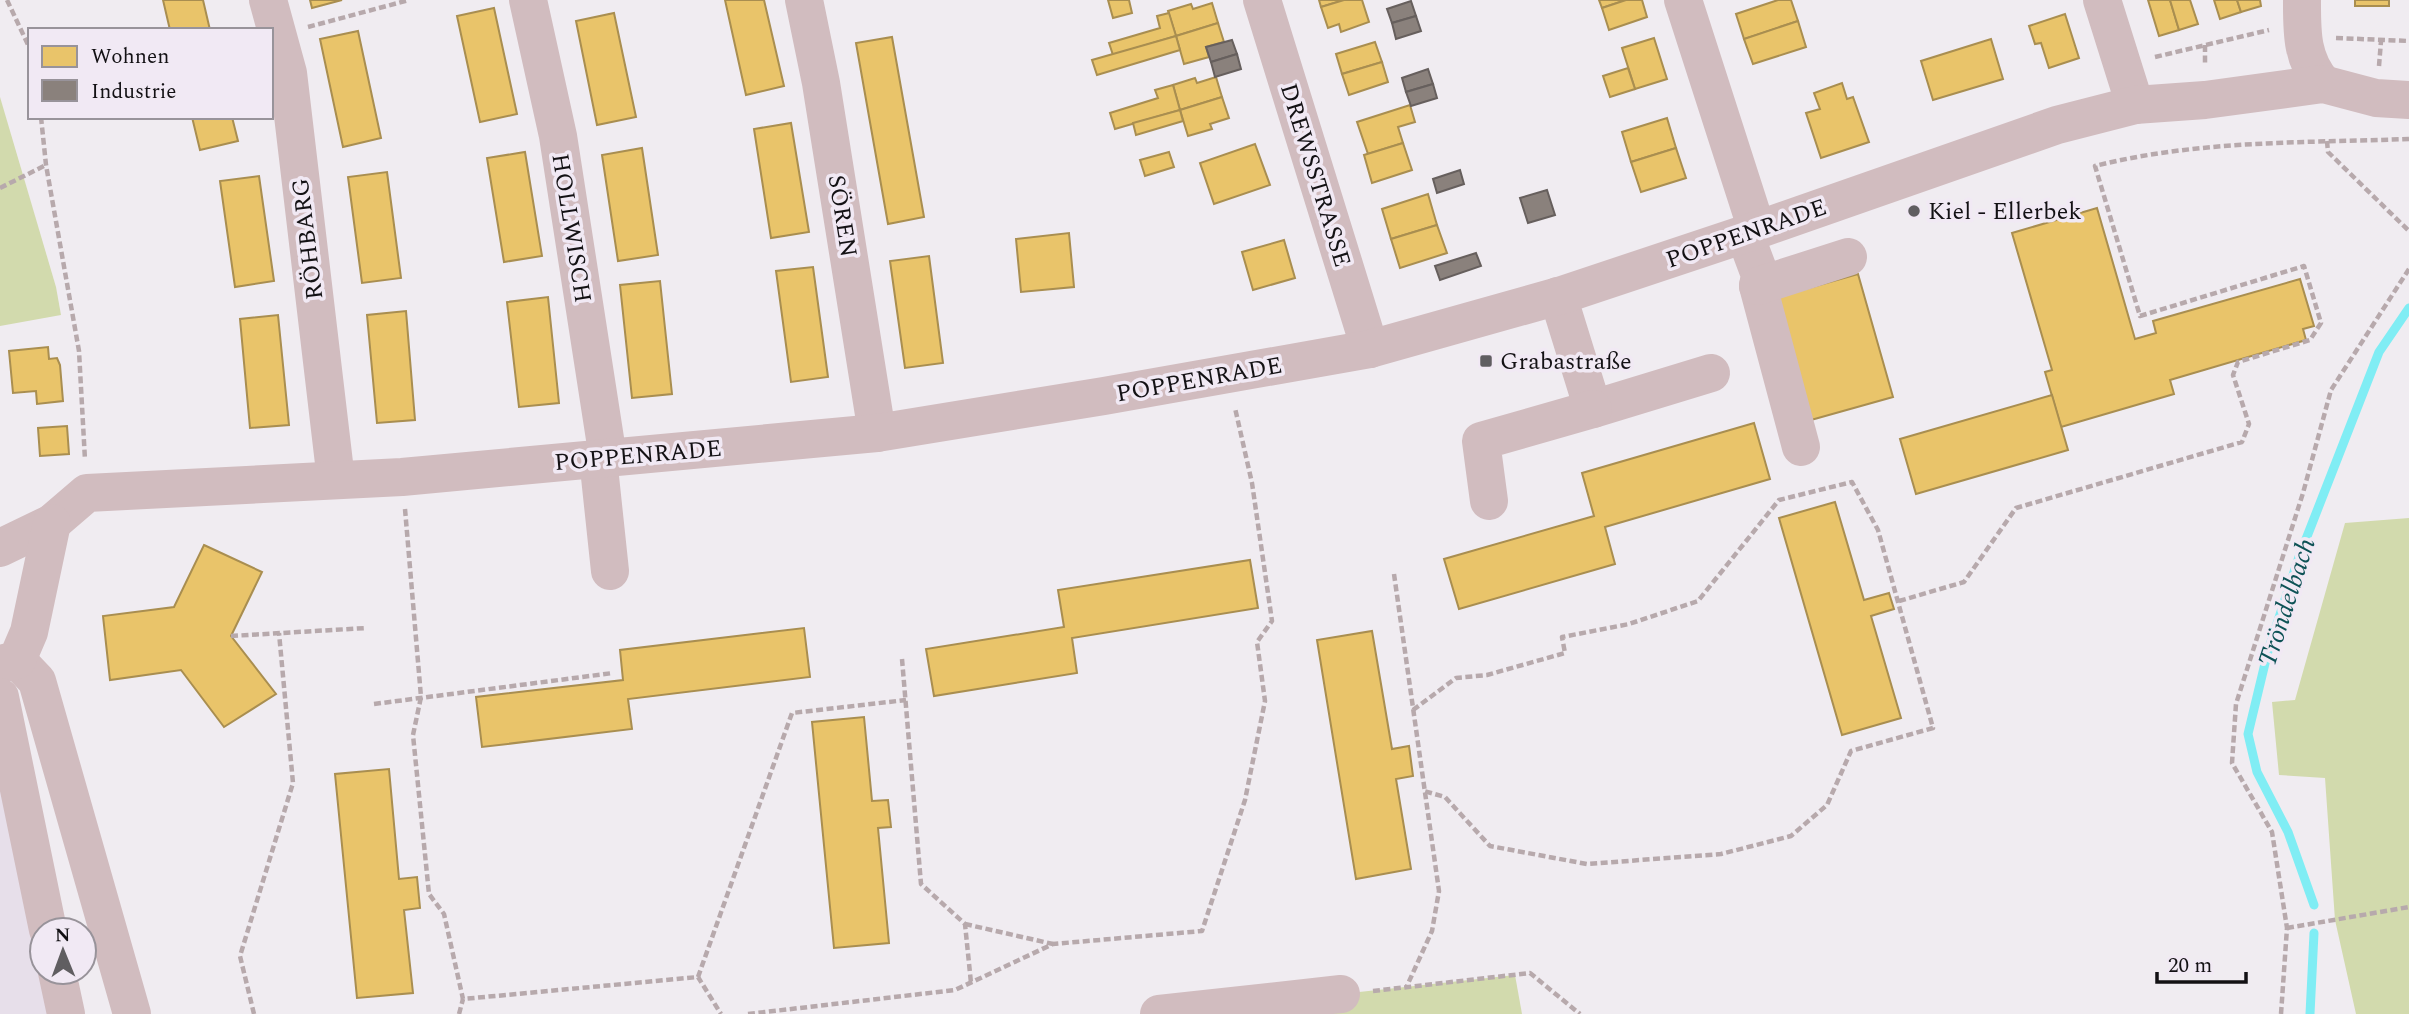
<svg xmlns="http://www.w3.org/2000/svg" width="2409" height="1014" font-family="Spectral,serif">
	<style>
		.built { fill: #e7dfea }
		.green { fill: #d2daad }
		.homes { fill: #e9c46a; stroke: #a98e50; stroke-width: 2 }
		.industry { fill: #8a817c; stroke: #665f5d; stroke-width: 2 }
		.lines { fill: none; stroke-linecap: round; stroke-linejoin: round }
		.stream { stroke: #80edf4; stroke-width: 9 }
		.path { stroke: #b7a9ac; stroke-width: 4.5; stroke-dasharray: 7 3.5; stroke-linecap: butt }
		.minor { stroke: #d1bcbf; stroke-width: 38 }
		.poi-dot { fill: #605e61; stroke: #f1e9f4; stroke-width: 2.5 }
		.labels { text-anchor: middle; stroke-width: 7; stroke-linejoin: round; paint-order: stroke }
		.street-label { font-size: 24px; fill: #131114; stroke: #f1e9f4 }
		.poi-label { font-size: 24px; fill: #131114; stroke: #f1e9f4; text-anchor: start }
		.water-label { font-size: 26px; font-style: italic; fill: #0e5256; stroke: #f1e9f4 }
	</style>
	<rect width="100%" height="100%" fill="#f0ecf1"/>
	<!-- built -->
	<polygon class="built" points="0,777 42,972 51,1014 0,1014"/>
	<!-- green -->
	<g class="green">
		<polygon points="0,97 56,287 61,315 0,326"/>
		<polygon points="2409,518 2409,1014 2356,1014 2335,920 2325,778 2279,775 2272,702 2295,700 2345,523"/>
		<polygon points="1515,975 1522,1014 1159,1014"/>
	</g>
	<!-- homes -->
	<g class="homes">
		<polygon points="163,0 203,0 210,30 170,30"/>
		<polygon points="310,0 342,0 312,8"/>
		<polygon points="725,0 764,0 784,86 746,95"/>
		<polygon points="1108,0 1129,0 1132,13 1113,18"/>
		<polygon points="1319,0 1344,0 1321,7"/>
		<polygon points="1344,0 1362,0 1369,22 1341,32 1339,24 1328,28 1321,7"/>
		<polygon points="1599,0 1626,0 1602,8"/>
		<polygon points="1626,0 1642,0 1647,17 1609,30 1602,8"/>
		<polygon points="1778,0 1791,0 1798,21 1744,39 1736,14"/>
		<polygon points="2148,0 2170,0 2179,30 2159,36"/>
		<polygon points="2170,0 2190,0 2198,24 2179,30"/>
		<polygon points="2214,0 2237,0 2241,12 2220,19"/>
		<polygon points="2237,0 2260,0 2261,6 2241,12"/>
		<rect x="2355" y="0" width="34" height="6"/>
		<polygon points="1212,3 1218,23 1176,36 1168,11 1191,4 1193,9"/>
		<polygon points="494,8 517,114 480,122 457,16"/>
		<polygon points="614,13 636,117 597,125 576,21"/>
		<polygon points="1169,13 1176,36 1113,55 1109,43 1160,28 1157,16"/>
		<polygon points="2065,14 2079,58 2049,68 2041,43 2035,44 2029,26"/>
		<polygon points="1798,21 1806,47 1753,64 1744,39"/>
		<polygon points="1218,23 1224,42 1206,47 1209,57 1184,64 1176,36"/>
		<polygon points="358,31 381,138 343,147 320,39"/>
		<polygon points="1176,36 1180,50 1097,75 1092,60"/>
		<polygon points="892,37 924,217 888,224 856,43"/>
		<polygon points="1654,38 1667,79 1635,89 1622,48"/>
		<polygon points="1991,39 2003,79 1933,100 1921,61"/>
		<polygon points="1375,42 1382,62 1342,74 1336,54"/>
		<polygon points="1382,62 1388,82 1349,95 1342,74"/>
		<polygon points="1628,68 1635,89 1610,97 1603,76"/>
		<polygon points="1216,77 1222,97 1180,110 1173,85 1195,78 1197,83"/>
		<polygon points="1842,83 1847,99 1853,97 1869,142 1821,158 1806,113 1820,109 1814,93"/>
		<polygon points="1173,85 1180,110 1115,129 1110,113 1158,98 1155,90"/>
		<polygon points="1222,97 1229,118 1210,124 1212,129 1188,136 1180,110"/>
		<polygon points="1410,105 1415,122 1398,127 1403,143 1368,154 1357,122"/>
		<polygon points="1180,110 1183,121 1136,135 1133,123"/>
		<polygon points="192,117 232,117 238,141 200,150"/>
		<polygon points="1667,118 1676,148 1631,162 1622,132"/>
		<polygon points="791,123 809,232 771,238 754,129"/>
		<polygon points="1403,143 1412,170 1372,183 1364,155"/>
		<polygon points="1255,144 1270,185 1214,204 1200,163"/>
		<polygon points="642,148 658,255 618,261 602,155"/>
		<polygon points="1676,148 1686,178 1641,192 1631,162"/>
		<polygon points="525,152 542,256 504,262 487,158"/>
		<polygon points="1169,152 1174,167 1145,176 1140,160"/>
		<polygon points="387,172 401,278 362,283 348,177"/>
		<polygon points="259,176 274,281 235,287 220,181"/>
		<polygon points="1428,194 1437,225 1391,239 1382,209"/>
		<polygon points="2097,208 2135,339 2156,333 2153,321 2300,279 2314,326 2303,329 2306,340 2170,380 2174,394 2061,427 2045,372 2052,370 2012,233"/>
		<polygon points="1437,225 1447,253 1400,268 1391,239"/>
		<polygon points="1069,233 1074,287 1021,292 1016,239"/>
		<polygon points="1284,240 1295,278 1253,290 1242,252"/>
		<polygon points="929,256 943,363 905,368 890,261"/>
		<polygon points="813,267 828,377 791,382 776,271"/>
		<polygon points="1858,274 1893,397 1811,420 1777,297"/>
		<polygon points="660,281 672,394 632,398 620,285"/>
		<polygon points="548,297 559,403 519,407 507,302"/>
		<polygon points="406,311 415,420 377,423 367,315"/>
		<polygon points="278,315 289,425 250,428 240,319"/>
		<polygon points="48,347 49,359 57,358 60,365 63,401 37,404 36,391 13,393 9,351"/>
		<polygon points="2052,395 2068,450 1916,494 1900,439"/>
		<polygon points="1754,423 1770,479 1605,527 1615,564 1459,609 1444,559 1594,516 1582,473"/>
		<polygon points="67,426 69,454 40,456 38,428"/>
		<polygon points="1835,502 1864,600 1889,593 1894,609 1871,616 1901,718 1842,735 1779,518"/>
		<polygon points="204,545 262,572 231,636 276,694 224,727 181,670 110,680 103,616 174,607"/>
		<polygon points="1250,560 1258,608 1072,638 1077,673 934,696 926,649 1064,627 1058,590"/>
		<polygon points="804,628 810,677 628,699 632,729 482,747 476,697 623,680 620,650"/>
		<polygon points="1372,631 1392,749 1409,746 1413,776 1396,779 1411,869 1356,879 1317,640"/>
		<polygon points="864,717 872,801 888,800 891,827 878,828 889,943 834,948 812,722"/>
		<polygon points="389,769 399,879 417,877 420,908 404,910 413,993 357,998 335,774"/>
	</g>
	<!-- industry -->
	<g class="industry">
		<polygon points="1411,1 1416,16 1392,23 1387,9"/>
		<polygon points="1416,16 1421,31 1396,39 1392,23"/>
		<polygon points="1232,40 1237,54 1211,62 1206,47"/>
		<polygon points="1237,54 1241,69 1215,77 1211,62"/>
		<polygon points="1428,69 1433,84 1406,92 1402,78"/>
		<polygon points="1433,84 1437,98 1411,106 1406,92"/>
		<polygon points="1460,170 1464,184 1437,193 1433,179"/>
		<polygon points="1547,190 1555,215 1528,223 1520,198"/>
		<polygon points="1476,253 1481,266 1440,280 1435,266"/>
	</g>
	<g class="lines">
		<!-- stream -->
		<g class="stream">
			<polyline points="2314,905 2288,832 2257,772 2248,734 2268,651 2299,557 2379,352 2409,308"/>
			<polyline points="2310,1014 2314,933"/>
		</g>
		<!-- path -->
		<g class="path">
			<polyline points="7,0 30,49"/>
			<polyline points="308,27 409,0"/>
			<polyline points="2336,38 2409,41"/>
			<polyline points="2205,45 2205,66"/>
			<polyline points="2155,57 2269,30"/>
			<polyline points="2379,66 2381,41"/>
			<polyline points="41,117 46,165 79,351 85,460"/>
			<polyline points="2327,141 2328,152 2409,231"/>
			<polyline points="0,188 46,165"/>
			<polyline points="405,509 421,697 413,735 429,894 444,914 463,999 698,977 721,1014"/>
			<polyline points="1394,574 1439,891 1432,931 1406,988"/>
			<path d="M1899 601 1964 582 2016 508 2242 442 2249 424 2233 375 2238 362 2310 340 2321 323 2304 266 2140 316 2095 166C2198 140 2303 143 2409 139"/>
			<polyline points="231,636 366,628"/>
			<polyline points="902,659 921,884 965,924 971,983"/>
			<polyline points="374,704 613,673"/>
			<polyline points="1413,710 1456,678 1487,675 1565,653 1562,637 1629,624 1698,601 1779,500 1852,482 1878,530 1933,728 1851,751 1827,805 1791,836 1721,854 1587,864 1490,846 1445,797 1424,791"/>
			<polyline points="965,924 1053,944"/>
			<polyline points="2287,928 2409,907"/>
			<polyline points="698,977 792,713 906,700"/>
			<polyline points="1373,991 1530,973 1580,1014"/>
			<polyline points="254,1014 240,956 293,783 279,633"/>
			<polyline points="459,1014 463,999"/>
			<polyline points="748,1014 955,990 1053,944 1202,931 1245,800 1265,701 1257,642 1272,621 1252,483 1235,408"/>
			<polyline points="2281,1014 2287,928 2272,832 2232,763 2236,704 2303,493 2331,390 2409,269"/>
		</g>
		<!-- minor -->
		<g class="minor">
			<polyline points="268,0 288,73 336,480"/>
			<polyline points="528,0 558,136 608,458"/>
			<polyline points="804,0 821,83 877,433"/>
			<polyline points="1262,0 1370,349"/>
			<polyline points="1683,0 1757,230"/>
			<polyline points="2102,0 2135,105"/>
			<path d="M2302 0C2302 31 2301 59 2323 84"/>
			<polyline points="1745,235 1760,275 1758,286 1801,447"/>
			<polyline points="1758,286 1848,257"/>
			<polyline points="1558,296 1593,409 1711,373"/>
			<polyline points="598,458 610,571"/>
			<polyline points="1489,501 1481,441 1593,409"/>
			<polyline points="0,548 52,523 87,493 402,477 877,433 1104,396 1370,349 1562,295 1757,230 2057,125 2135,105 2205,100 2323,84 2376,98 2409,100"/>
			<polyline points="17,660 37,681 132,1014"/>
			<polyline points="0,664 17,660 29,632 52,523"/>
			<polyline points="0,697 48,930"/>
			<polyline points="57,972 66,1014"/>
			<polyline points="1159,1014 1341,994"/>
		</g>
	</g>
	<!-- markers -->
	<g class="poi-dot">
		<circle cx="1914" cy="211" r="7"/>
		<rect x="1479" y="354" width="14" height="14" rx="3.5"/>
	</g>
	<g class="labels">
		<!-- street labels -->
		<g class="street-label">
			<text transform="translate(1316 175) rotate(73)" y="8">DREWSSTRASSE</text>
			<text transform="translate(843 216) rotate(81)" y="8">SÖREN</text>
			<text transform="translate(572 228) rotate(81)" y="8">HOLLWISCH</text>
			<text transform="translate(1746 233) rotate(-19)" y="8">POPPENRADE</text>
			<text transform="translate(307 239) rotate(-97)" y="8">RÖHBARG</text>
			<text transform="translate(1199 379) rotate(-10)" y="8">POPPENRADE</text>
			<text transform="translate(638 455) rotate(-5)" y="8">POPPENRADE</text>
		</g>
		<!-- poi labels -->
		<g class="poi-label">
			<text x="1928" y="219">Kiel - Ellerbek</text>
			<text x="1500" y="369">Grabastraße</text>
		</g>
		<!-- water labels -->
		<g class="water-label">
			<text transform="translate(2286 602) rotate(-72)" y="9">Tröndelbach</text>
		</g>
	</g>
	<!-- legend -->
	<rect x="28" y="28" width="245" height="91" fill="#f1e9f4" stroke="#98939a" stroke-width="2"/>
	<rect x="42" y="46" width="35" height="21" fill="#e9c46a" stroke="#98939a" stroke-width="2"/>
	<text x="91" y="63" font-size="21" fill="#131114">Wohnen</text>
	<rect x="42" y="80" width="35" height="21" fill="#8a817c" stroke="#98939a" stroke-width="2"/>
	<text x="91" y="98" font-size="21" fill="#131114">Industrie</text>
	<!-- north arrow -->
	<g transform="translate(63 951) rotate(359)"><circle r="33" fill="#f1e9f4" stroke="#98939a" stroke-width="2"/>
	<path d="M0-5L12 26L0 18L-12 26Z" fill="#605e61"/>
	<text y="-10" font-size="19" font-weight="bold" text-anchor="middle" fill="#131114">N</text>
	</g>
	<!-- scale -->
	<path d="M2157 972v10h89v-10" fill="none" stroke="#131114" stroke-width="3.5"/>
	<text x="2168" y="972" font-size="21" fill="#131114" stroke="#f1e9f4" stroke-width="5" paint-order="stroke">20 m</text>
</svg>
